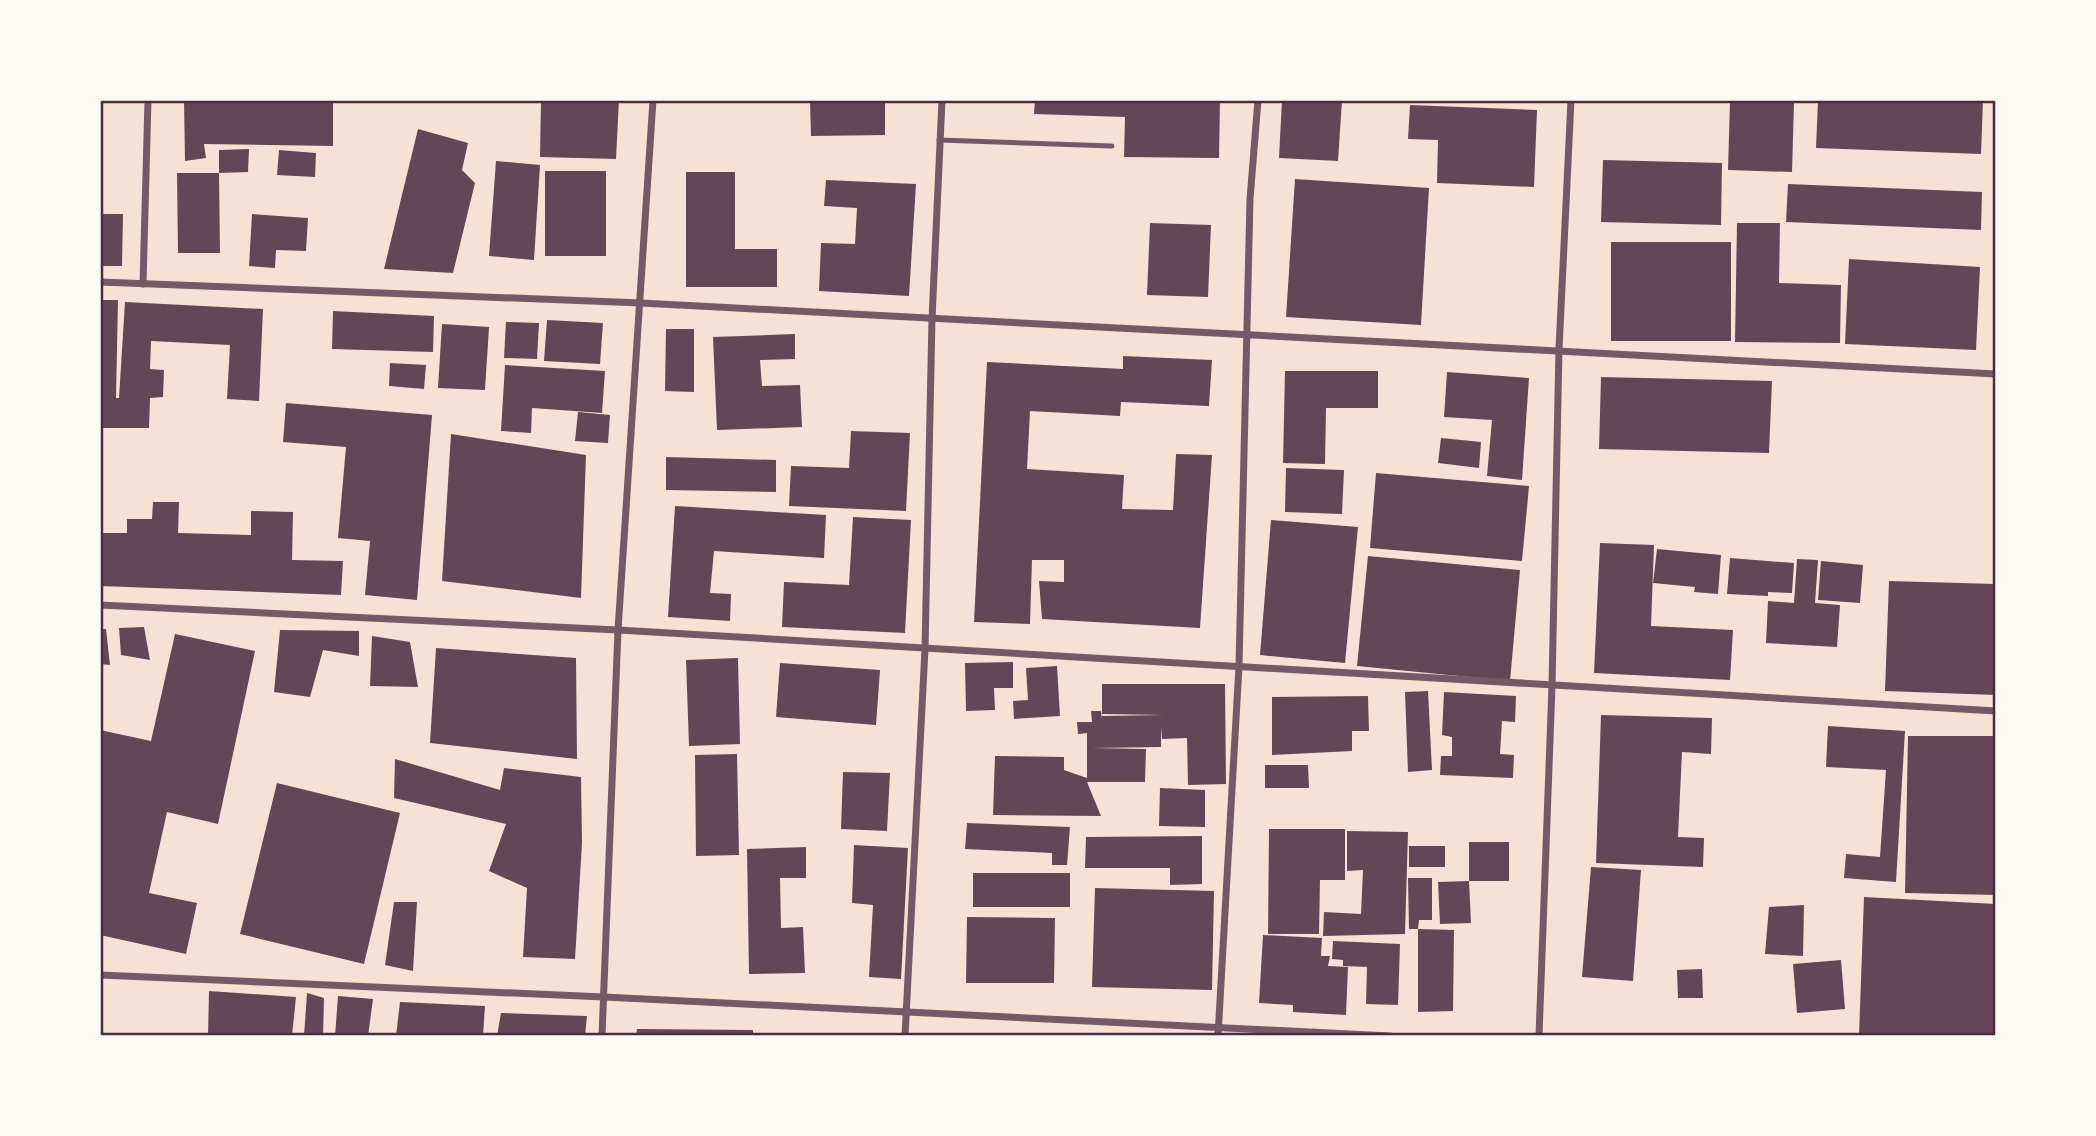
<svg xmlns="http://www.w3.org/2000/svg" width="2096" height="1136" font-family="'PT Sans',sans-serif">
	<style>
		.building { fill: #644757 }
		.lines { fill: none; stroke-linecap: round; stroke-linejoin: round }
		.service { stroke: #755966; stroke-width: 5 }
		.minor { stroke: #755966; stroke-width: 7 }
		.neatline { fill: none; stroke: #4a2c40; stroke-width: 2.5 }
	</style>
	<rect width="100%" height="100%" fill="#f7e1d7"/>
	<!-- building -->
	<g class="building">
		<polygon points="184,100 333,100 333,146 204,144 206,158 185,161"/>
		<polygon points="541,100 619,100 616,159 540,157"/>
		<polygon points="810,100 885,100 885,135 811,136"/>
		<polygon points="1035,100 1220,100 1219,158 1124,157 1125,117 1034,114"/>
		<polygon points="1282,100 1342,100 1338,161 1279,158"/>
		<polygon points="1818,100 1983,100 1981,154 1816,148"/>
		<polygon points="1730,101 1794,103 1792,172 1728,170"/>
		<polygon points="1410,105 1537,110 1534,187 1437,183 1438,140 1408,139"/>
		<polygon points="418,129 468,143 462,170 475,183 453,273 384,269"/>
		<polygon points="249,149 248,172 219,173 219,150"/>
		<polygon points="279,150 316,153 315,177 277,175"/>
		<polygon points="1603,160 1722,163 1721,225 1601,222"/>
		<polygon points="496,161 540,165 534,260 489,256"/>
		<rect x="545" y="171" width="61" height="85"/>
		<polygon points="686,172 735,172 735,249 777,249 777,287 686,287"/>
		<polygon points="177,173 219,173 220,253 178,253"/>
		<polygon points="1295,179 1429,188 1421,325 1286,317"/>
		<polygon points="826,180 916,184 909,296 819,291 821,243 855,244 857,208 824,206"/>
		<polygon points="1788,184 1982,192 1981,230 1786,222"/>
		<polygon points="100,214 123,214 122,266 100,266"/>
		<polygon points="252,214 308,218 306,251 276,250 275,268 249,266"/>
		<polygon points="1150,223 1211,225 1208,297 1147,295"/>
		<polygon points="1737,223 1780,223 1779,283 1841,285 1840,343 1735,342"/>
		<rect x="1611" y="242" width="120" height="99"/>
		<polygon points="1849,259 1980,267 1976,350 1845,344"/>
		<polygon points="100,300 118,300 116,398 119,398 125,302 263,309 259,401 227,399 230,345 151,341 150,369 164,370 163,397 150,398 149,428 100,428"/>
		<polygon points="333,311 434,316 433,352 332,349"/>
		<polygon points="547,320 603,323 600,364 544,361"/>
		<polygon points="506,322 539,323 537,359 504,358"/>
		<polygon points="442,324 489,327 485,390 438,388"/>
		<polygon points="666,329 694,329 694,392 665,391"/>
		<polygon points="795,334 795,359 760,360 762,386 800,385 802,427 717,430 713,337"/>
		<polygon points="1123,356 1212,360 1209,406 1121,402 1120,416 1030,411 1027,469 1124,475 1122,509 1173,510 1176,454 1212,455 1200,628 1042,619 1039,581 1064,582 1064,560 1032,560 1030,624 974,622 987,362 1123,369"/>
		<polygon points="390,363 426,365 424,389 389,386"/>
		<polygon points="505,365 605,371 602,413 532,408 531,433 501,431"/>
		<polygon points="1285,371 1378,371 1378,408 1326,408 1325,464 1283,463"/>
		<polygon points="1447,372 1529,378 1522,480 1487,476 1492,420 1444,417"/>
		<polygon points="1601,377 1772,381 1769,453 1599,449"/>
		<polygon points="286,403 432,415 417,600 365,595 370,541 338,538 346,447 283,442"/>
		<polygon points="578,412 610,415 608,443 575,441"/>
		<polygon points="851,431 910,433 906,511 789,506 791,466 849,468"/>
		<polygon points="451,434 586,455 581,598 442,581"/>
		<polygon points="1441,438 1481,442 1479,468 1438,463"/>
		<polygon points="666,457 776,460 776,492 666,490"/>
		<polygon points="1286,468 1344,470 1342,514 1285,512"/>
		<polygon points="1376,473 1529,486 1522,561 1370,548"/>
		<polygon points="153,502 179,502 178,533 251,535 251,511 293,512 292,560 343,561 341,595 100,586 100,533 127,533 127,519 152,519"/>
		<polygon points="675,506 826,515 824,558 714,551 710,593 731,594 730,621 668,617"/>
		<polygon points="853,517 911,520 905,633 782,627 784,582 849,585"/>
		<polygon points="1271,520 1358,527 1345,663 1260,655"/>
		<polygon points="1600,543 1654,545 1651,626 1733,630 1730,680 1594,673"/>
		<polygon points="1657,549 1721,555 1718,594 1694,592 1695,587 1653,583"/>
		<polygon points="1368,556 1520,570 1510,681 1357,666"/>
		<polygon points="1730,558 1794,563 1792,593 1768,592 1768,596 1727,594"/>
		<polygon points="1797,559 1818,560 1815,603 1840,605 1837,647 1766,643 1768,601 1794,603"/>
		<polygon points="1821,561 1863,565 1860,603 1818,600"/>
		<polygon points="1889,581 1996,584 1996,695 1885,691"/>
		<polygon points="144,627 150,660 121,655 119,628"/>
		<polygon points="100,629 106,629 110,665 100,664"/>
		<polygon points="280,630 359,631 359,656 323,650 310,697 274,692"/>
		<polygon points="175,634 255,651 218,824 167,812 149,893 197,903 186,954 100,935 100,730 151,741"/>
		<polygon points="372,636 410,642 418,687 370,686"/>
		<polygon points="436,648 576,658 577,759 430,743"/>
		<polygon points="738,658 740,744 689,746 686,660"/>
		<polygon points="1013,662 1013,688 994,688 995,710 966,711 965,663"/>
		<polygon points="780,663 880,670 876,725 776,717"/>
		<polygon points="1057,666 1060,716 1014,719 1013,701 1028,700 1026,668"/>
		<polygon points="1102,684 1225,684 1226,784 1188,785 1187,738 1162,739 1161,726 1161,747 1092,748 1146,749 1145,782 1087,782 1101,816 993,815 995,756 1064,757 1064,770 1087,778 1087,733 1078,734 1077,722 1092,722 1091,711 1101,711 1102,719 1102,716 1164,715 1102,714"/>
		<polygon points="1428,691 1432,770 1408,772 1405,692"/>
		<polygon points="1444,692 1516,696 1515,722 1502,721 1500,754 1514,755 1513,778 1440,775 1441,756 1452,756 1452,737 1442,735"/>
		<polygon points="1368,696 1369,731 1352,731 1352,751 1272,755 1272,697"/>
		<polygon points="1601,715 1712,718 1711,754 1682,752 1678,837 1704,838 1703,867 1596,863"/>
		<polygon points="1828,726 1905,731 1896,882 1844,878 1846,854 1880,857 1886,770 1826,767"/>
		<polygon points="1908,736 1996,736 1996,895 1905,893"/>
		<polygon points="737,754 739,855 696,856 695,755"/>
		<polygon points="395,759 500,790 504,768 581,777 582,843 575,959 523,957 527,888 489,871 506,824 394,798"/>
		<polygon points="1265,765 1308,765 1309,788 1265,788"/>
		<polygon points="843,772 890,773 887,831 841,829"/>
		<polygon points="277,783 400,813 364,964 240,934"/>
		<polygon points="1160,788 1205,790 1205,827 1159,826"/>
		<polygon points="967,823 1070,827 1067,865 1052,865 1052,853 965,849"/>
		<polygon points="1269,829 1345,829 1345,880 1320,880 1319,934 1268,934"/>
		<polygon points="1347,831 1408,832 1405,934 1323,936 1324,912 1361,914 1363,870 1347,871"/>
		<polygon points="1202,836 1202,884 1170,885 1170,868 1085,868 1086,837"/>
		<rect x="1469" y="842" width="40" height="39"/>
		<polygon points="854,845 908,848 901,979 869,977 873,905 852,903"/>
		<rect x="1409" y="846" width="36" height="21"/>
		<polygon points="806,847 806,878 780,878 781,928 803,927 805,973 749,974 747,849"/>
		<polygon points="1591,867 1641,870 1633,981 1582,977"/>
		<rect x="973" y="873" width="97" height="34"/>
		<polygon points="1408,878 1432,878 1432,920 1419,920 1418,929 1409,929"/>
		<polygon points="1469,881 1471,923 1440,924 1438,882"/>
		<polygon points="1095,888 1214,891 1212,990 1092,987"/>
		<polygon points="1864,897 1996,904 1996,1036 1859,1036"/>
		<polygon points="394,902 417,902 413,971 385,965"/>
		<polygon points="1804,905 1803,956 1765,954 1769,907"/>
		<polygon points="967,917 1055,918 1054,983 966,983"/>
		<polygon points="1418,929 1454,930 1453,1011 1418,1012"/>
		<polygon points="1263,935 1322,938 1321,956 1330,956 1328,966 1348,967 1346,1015 1293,1012 1293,1005 1259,1003"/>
		<polygon points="1333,941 1400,944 1398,1005 1366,1004 1367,967 1343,966 1343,960 1332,959"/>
		<polygon points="1841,960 1845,1009 1797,1013 1793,964"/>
		<polygon points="1702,969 1703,998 1678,998 1677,970"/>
		<polygon points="209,991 296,997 292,1036 208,1036"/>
		<polygon points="307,993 324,998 323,1036 304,1036"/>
		<polygon points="338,996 373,999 368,1036 335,1036"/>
		<polygon points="400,1002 485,1006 483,1036 396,1036"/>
		<polygon points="501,1013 587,1016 585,1036 497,1036"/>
		<polygon points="637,1029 753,1030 753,1036 636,1036"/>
		<polygon points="819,1033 854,1034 854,1036 819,1036"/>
	</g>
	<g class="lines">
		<!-- service -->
		<polyline class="service" points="939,140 1112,146"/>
		<!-- minor -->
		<g class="minor">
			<polyline points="100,282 641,303 1996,374"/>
			<polyline points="143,284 148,100"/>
			<polyline points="100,605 618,630 1996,711"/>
			<polyline points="100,975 604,997 1390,1036"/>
			<polyline points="602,1036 618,630 653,100"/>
			<polyline points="905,1036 925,649 932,319 942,100"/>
			<polyline points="1218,1036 1239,666 1250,199 1258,100"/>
			<polyline points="1539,1036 1552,686 1559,349 1571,100"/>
		</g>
	</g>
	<!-- border -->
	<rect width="2096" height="1136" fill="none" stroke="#fffaf5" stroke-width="203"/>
	<rect x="102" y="102" width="1892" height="932" class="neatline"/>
</svg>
